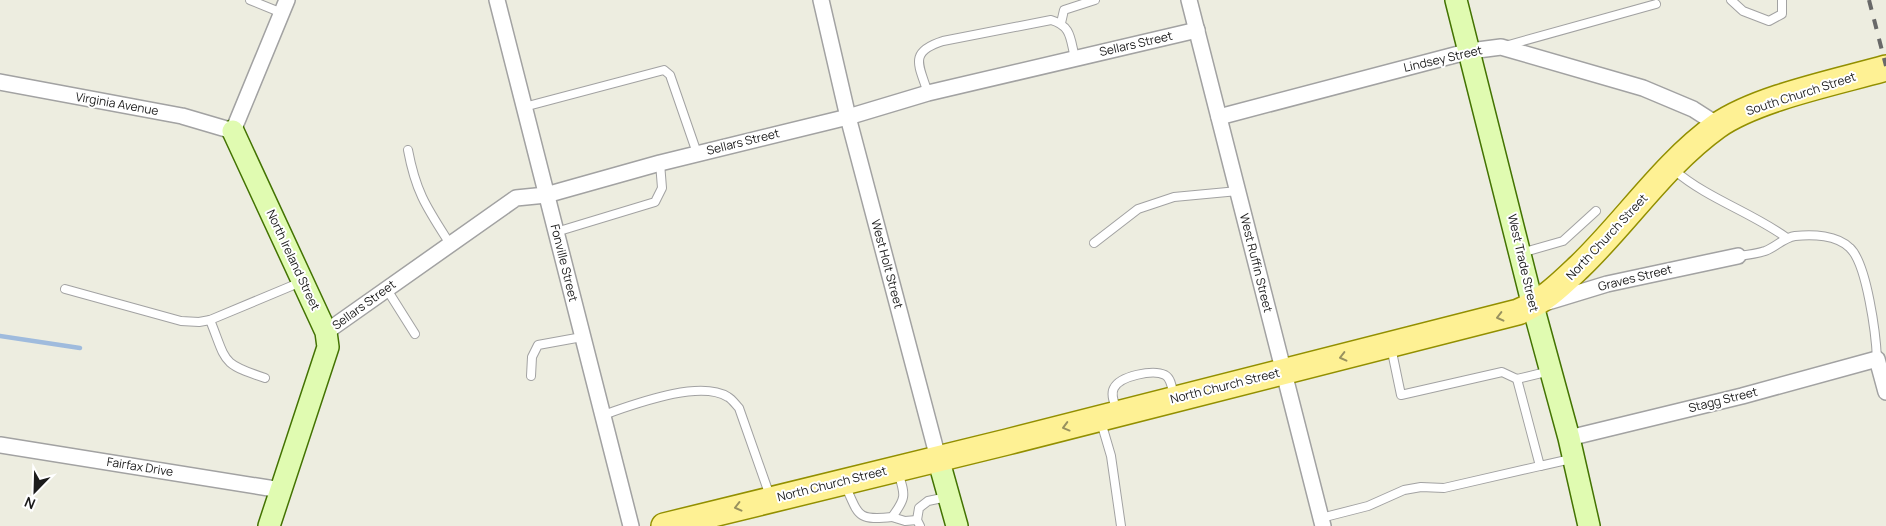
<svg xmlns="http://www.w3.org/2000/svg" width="1886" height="526" font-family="Manrope,sans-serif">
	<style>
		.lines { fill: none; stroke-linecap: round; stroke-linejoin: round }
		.stream { stroke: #9fbbdd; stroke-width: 4.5 }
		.lane-casing { stroke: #a2a2a2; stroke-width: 10 }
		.street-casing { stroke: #a2a2a2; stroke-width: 18 }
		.secondary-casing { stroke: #437302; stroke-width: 24 }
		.primary-casing { stroke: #928f00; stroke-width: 28 }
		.lane { stroke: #fff; stroke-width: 8 }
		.street { stroke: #fff; stroke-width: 15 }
		.secondary { stroke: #e0fbb1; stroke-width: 21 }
		.primary { stroke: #fef194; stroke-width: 25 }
		.rail { stroke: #696969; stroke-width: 4; stroke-dasharray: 10 10; stroke-linecap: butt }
		.oneway { stroke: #98915e }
		.labels { text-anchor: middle; stroke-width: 4; stroke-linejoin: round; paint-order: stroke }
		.street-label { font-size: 12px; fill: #1b1b1b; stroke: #fff }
	</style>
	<rect width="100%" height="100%" fill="#edede0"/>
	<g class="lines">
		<!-- stream -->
		<polyline class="stream" points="0,336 80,348"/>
		<!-- lane casing -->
		<g class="lane-casing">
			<g id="lane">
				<polyline points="250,0 282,13"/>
				<polyline points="1731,0 1743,11 1769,21 1782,14 1782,0"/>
				<polyline points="1061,23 1064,10 1095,0"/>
				<polyline points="1505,46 1656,4"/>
				<path d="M928 93C919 65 908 52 943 41L1051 20C1072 26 1070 39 1075 58"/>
				<polyline points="524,107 664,70 670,75 697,153"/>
				<path d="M408 150C416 193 427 208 450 244"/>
				<path d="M1674 170C1708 199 1751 212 1787 238"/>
				<polyline points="556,232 655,202 662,188 660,163"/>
				<polyline points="1094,243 1138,209 1174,197 1238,191"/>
				<polyline points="1521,253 1563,241 1596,211"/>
				<path d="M1738 256C1747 255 1756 254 1765 251 1776 247 1783 238 1795 236 1813 234 1837 235 1850 248 1867 264 1876 335 1877 359"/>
				<polyline points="386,288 415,334"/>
				<polyline points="65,289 181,321 199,322 210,320 301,282"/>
				<path d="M210 320C227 362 220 363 265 378"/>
				<polyline points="1391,347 1401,395 1502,372 1517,379 1550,371"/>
				<polyline points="531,376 532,357 538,345 582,337"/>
				<polyline points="1517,379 1540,466 1571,459"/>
				<path d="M1117 411C1115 404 1110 395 1114 388 1120 376 1153 369 1165 375 1172 379 1172 390 1174 397"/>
				<path d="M603 415C633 405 699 379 728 397 732 399 736 405 739 408L770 496"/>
				<polyline points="1101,422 1111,456 1121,526"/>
				<path d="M845 485C859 515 856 521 892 517 907 497 905 495 898 472"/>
				<polyline points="892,517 905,521 917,520"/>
				<polyline points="1321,518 1368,506 1404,490 1421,487 1444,488 1540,466"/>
				<polyline points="920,526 917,520 919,508 928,501 947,497"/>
			</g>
		</g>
		<!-- street casing -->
		<g class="street-casing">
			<g id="street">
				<polyline points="497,0 631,526"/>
				<polyline points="821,0 848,117 938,458"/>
				<polyline points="1189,0 1323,526"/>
				<polyline points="0,82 182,116 233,131 287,0"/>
				<polyline points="1219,117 1470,51 1501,47 1643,88 1693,109 1718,125"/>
				<polyline points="1548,302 1607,284 1738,256"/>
				<polyline points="326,332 516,198 546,195 660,163 848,117 928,93 1197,30"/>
				<polyline points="1569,438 1742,396 1877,359 1886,392"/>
				<polyline points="0,445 281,490"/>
			</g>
		</g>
		<!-- secondary casing -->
		<g class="secondary-casing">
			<g id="secondary">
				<polyline points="1456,0 1533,306 1569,438 1589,526"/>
				<polyline points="233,131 326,332 328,347 269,526"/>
				<polyline points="938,458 957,526"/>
			</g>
		</g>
		<!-- primary casing -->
		<g class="primary-casing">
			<path id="primary" d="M664 526 1007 442 1518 312C1543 302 1560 285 1579 267 1626 222 1664 164 1717 126 1757 98 1837 82 1886 68"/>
		</g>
		<!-- lane -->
		<use href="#lane" class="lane"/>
		<!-- street -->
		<use href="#street" class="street"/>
		<!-- secondary -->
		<use href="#secondary" class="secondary"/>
		<!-- primary -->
		<use href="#primary" class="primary"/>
		<!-- rail -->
		<polyline class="rail" points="1869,0 1886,66"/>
	</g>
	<!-- one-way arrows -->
	<defs><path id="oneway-chevron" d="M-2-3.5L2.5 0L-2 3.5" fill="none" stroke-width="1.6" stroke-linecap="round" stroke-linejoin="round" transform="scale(1.25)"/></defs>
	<g class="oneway">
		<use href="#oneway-chevron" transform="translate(1500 317) rotate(166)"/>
		<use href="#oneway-chevron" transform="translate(1343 357) rotate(166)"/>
		<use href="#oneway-chevron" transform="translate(1066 427) rotate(165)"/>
		<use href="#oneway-chevron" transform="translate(738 507) rotate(166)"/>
	</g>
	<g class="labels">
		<!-- street labels -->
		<g class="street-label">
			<text transform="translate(1136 44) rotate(-13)" y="4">Sellars Street</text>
			<text transform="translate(1443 59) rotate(-13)" y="4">Lindsey Street</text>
			<text transform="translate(1801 94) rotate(-18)" y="4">South Church Street</text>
			<text transform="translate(117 104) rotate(10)" y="4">Virginia Avenue</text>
			<text transform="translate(743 142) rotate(-14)" y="4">Sellars Street</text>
			<text transform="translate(1607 237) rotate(-47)" y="4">North Church Street</text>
			<text transform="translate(293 260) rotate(65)" y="4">North Ireland Street</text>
			<text transform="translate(564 263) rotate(76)" y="4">Fonville Street</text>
			<text transform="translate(1256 263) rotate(76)" y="4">West Ruffin Street</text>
			<text transform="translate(1523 263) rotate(77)" y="4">West Trade Street</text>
			<text transform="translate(887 264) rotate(75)" y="4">West Holt Street</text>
			<text transform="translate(1635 278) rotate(-14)" y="4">Graves Street</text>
			<text transform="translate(364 305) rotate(-36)" y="4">Sellars Street</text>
			<text transform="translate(1225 386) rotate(-14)" y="4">North Church Street</text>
			<text transform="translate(1723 400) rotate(-14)" y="4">Stagg Street</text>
			<text transform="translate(140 467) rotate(9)" y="4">Fairfax Drive</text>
			<text transform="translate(832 484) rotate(-14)" y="4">North Church Street</text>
		</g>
	</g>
	<!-- north arrow -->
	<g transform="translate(35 491) rotate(203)" stroke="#ffffff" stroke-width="4" paint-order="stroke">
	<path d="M0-4L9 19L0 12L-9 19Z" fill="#1b1b1b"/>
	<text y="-8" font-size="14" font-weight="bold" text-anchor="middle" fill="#1b1b1b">N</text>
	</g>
</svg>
